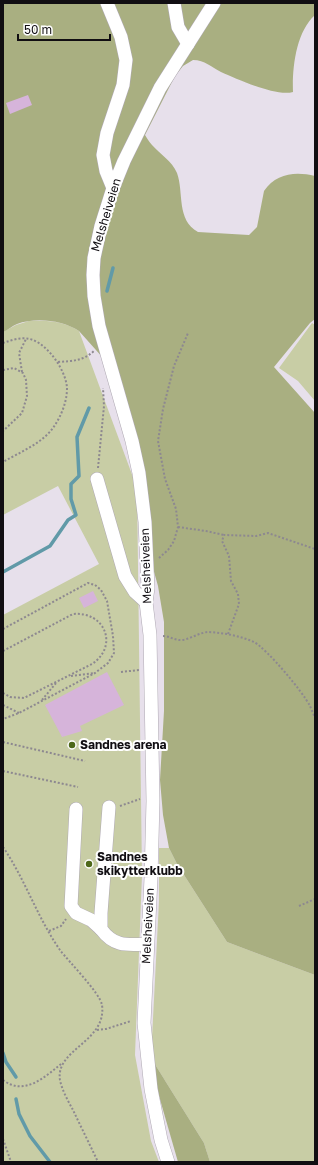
<svg xmlns="http://www.w3.org/2000/svg" width="318" height="1165" font-family="'Golos Text',sans-serif">
	<style>
		.green { fill: #c8cda5 }
		.forest { fill: #a9af81 }
		.lines { fill: none; stroke-linecap: round; stroke-linejoin: round }
		.stream { stroke: #619aa8; stroke-width: 3.5 }
		.building { fill: #d6b4da }
		.minor-casing { stroke: #afa9b3; stroke-width: 14 }
		.path { stroke: #8d8890; stroke-width: 2; stroke-dasharray: 2 2; stroke-linecap: butt }
		.minor { stroke: #fff; stroke-width: 13 }
		.poi-dot { fill: #4e681a; stroke: #fff; stroke-width: 1.5 }
		.labels { text-anchor: middle; stroke-width: 4; stroke-linejoin: round; paint-order: stroke }
		.street-label { font-size: 12px; fill: #110e12; stroke: #fff }
		.poi-label { font-size: 12px; font-weight: bold; fill: #110e12; stroke: #fff; text-anchor: start }
	</style>
	<rect width="100%" height="100%" fill="#e7e0eb"/>
	<!-- green -->
	<g class="green">
		<path d="M29 321C46 320 64 321 79 331L137 488 142 875 135 1055 151 1141 159 1162H3V615L99 564 58 486 3 515V332L16 325Z"/>
		<polygon points="312,323 315,325 315,401 298,381 279,368"/>
		<polygon points="159,848 169,848 177,864 227,942 315,975 315,1162 210,1162 204,1143 151,1058 159,901"/>
	</g>
	<!-- forest -->
	<g class="forest">
		<path d="M3 3H315V15C296 32 292 68 293 92 276 97 237 79 221 72 211 67 205 60 193 60L183 66 175 76 145 135C147 138 149 142 152 145 160 154 172 161 177 173 184 192 176 220 198 232L249 235 257 227 264 191C276 173 296 171 315 176V319L310 323 274 367 315 413V975L227 942 177 864 169 848 163 815 160 780 164 711V622L158 586 151 561 112 368 79 331C63 320 35 317 17 324 12 326 8 330 3 332Z"/>
		<polygon points="151,1058 204,1143 210,1162 178,1162 155,1082"/>
	</g>
	<g class="lines">
		<!-- stream -->
		<g class="stream">
			<polyline points="107,291 113,268"/>
			<polyline points="3,572 50,546 68,520 76,515 71,499 71,484 79,476 77,437 89,408"/>
			<polyline points="3,1053 6,1062 16,1077"/>
			<polyline points="16,1099 19,1114 30,1136 50,1162"/>
		</g>
	</g>
	<!-- building -->
	<g class="building">
		<polygon points="28,95 32,105 10,114 6,103"/>
		<polygon points="93,591 98,601 84,608 79,598"/>
		<polygon points="107,672 124,705 80,726 82,731 62,737 45,705"/>
	</g>
	<g class="lines">
		<!-- minor casing -->
		<g class="minor-casing">
			<g id="minor">
				<polyline points="107,3 121,37 126,60 123,85 107,133 103,155 106,171 113,188"/>
				<polyline points="174,3 178,27 188,44"/>
				<polyline points="97,479 125,576 135,592 146,602"/>
				<path d="M109 807 101 913V929C114 947 127 945 147 944"/>
				<polyline points="76,809 71,906 76,913 91,920 101,929"/>
				<polyline points="168,1162 161,1140 151,1089 144,1023 151,878 153,801 150,635 146,602 148,588 145,522 139,473 132,441 99,326 94,296 93,275 94,258 101,226 113,188 124,161 160,88 214,3"/>
			</g>
		</g>
		<!-- path -->
		<g class="path">
			<path d="M3 343C12 340 23 336 33 340 49 346 66 371 67 388 67 401 62 414 55 425 44 443 20 452 3 462"/>
			<path d="M58 362C72 361 83 361 94 351"/>
			<polyline points="3,370 14,368 23,373 26,380 27,396 22,413 3,431"/>
			<polyline points="22,372 19,353 26,339"/>
			<polyline points="98,468 104,406 103,388"/>
			<polyline points="178,527 206,531 224,535"/>
			<polyline points="159,558 168,550 174,541 178,527 176,509 165,479 158,441 163,409 174,366 188,333"/>
			<polyline points="3,629 88,583 95,585 101,590 107,601 113,636 114,653 108,663 95,673 19,713 3,719"/>
			<polyline points="228,634 239,604 238,594 231,581 229,556 222,541 224,535 256,536 268,533 315,549"/>
			<path d="M163 636C170 636 175 641 183 640 192 638 201 632 209 632 225 633 240 636 254 642 267 649 303 692 310 706 312 710 313 714 315 717"/>
			<path d="M3 651 73 614C105 611 119 646 92 664L24 698 10 697 3 693"/>
			<polyline points="121,672 139,670"/>
			<polyline points="71,676 94,673"/>
			<polyline points="42,700 56,683"/>
			<polyline points="3,705 19,713"/>
			<polyline points="3,742 85,761"/>
			<polyline points="3,771 78,787"/>
			<polyline points="120,806 140,799"/>
			<path d="M3 847C25 879 37 917 60 950 69 962 100 993 102 1005 107 1042 55 1049 60 1080 62 1090 68 1101 73 1110 81 1127 90 1145 98 1162"/>
			<polyline points="299,906 315,899"/>
			<polyline points="49,931 61,926 66,919"/>
			<polyline points="97,1030 106,1029 131,1021"/>
			<path d="M3 1080C24 1096 44 1078 61 1064"/>
			<polyline points="3,1139 11,1162"/>
		</g>
		<!-- minor -->
		<use href="#minor" class="minor"/>
	</g>
	<!-- markers -->
	<g class="poi-dot">
		<circle cx="72" cy="745" r="4"/>
		<circle cx="89" cy="864" r="4"/>
	</g>
	<g class="labels">
		<!-- street labels -->
		<g class="street-label">
			<text transform="translate(106 215) rotate(-73)" y="4">Melsheiveien</text>
			<text transform="translate(146 566) rotate(-92)" y="4">Melsheiveien</text>
			<text transform="translate(148 926) rotate(-87)" y="4">Melsheiveien</text>
		</g>
		<!-- poi labels -->
		<g class="poi-label">
			<text x="80" y="749">Sandnes arena</text>
			<text x="97" y="861">Sandnes<tspan x="97" dy="14">skikytterklubb</tspan></text>
		</g>
	</g>
	<!-- border -->
	<rect width="318" height="1165" fill="none" stroke="#110e12" stroke-width="8"/>
	<!-- scale -->
	<path d="M18 34v6h92v-6" fill="none" stroke="#110e12" stroke-width="2"/>
	<text x="24" y="34" font-size="12" fill="#110e12" stroke="#ffffff" stroke-width="3" paint-order="stroke">50 m</text>
</svg>
